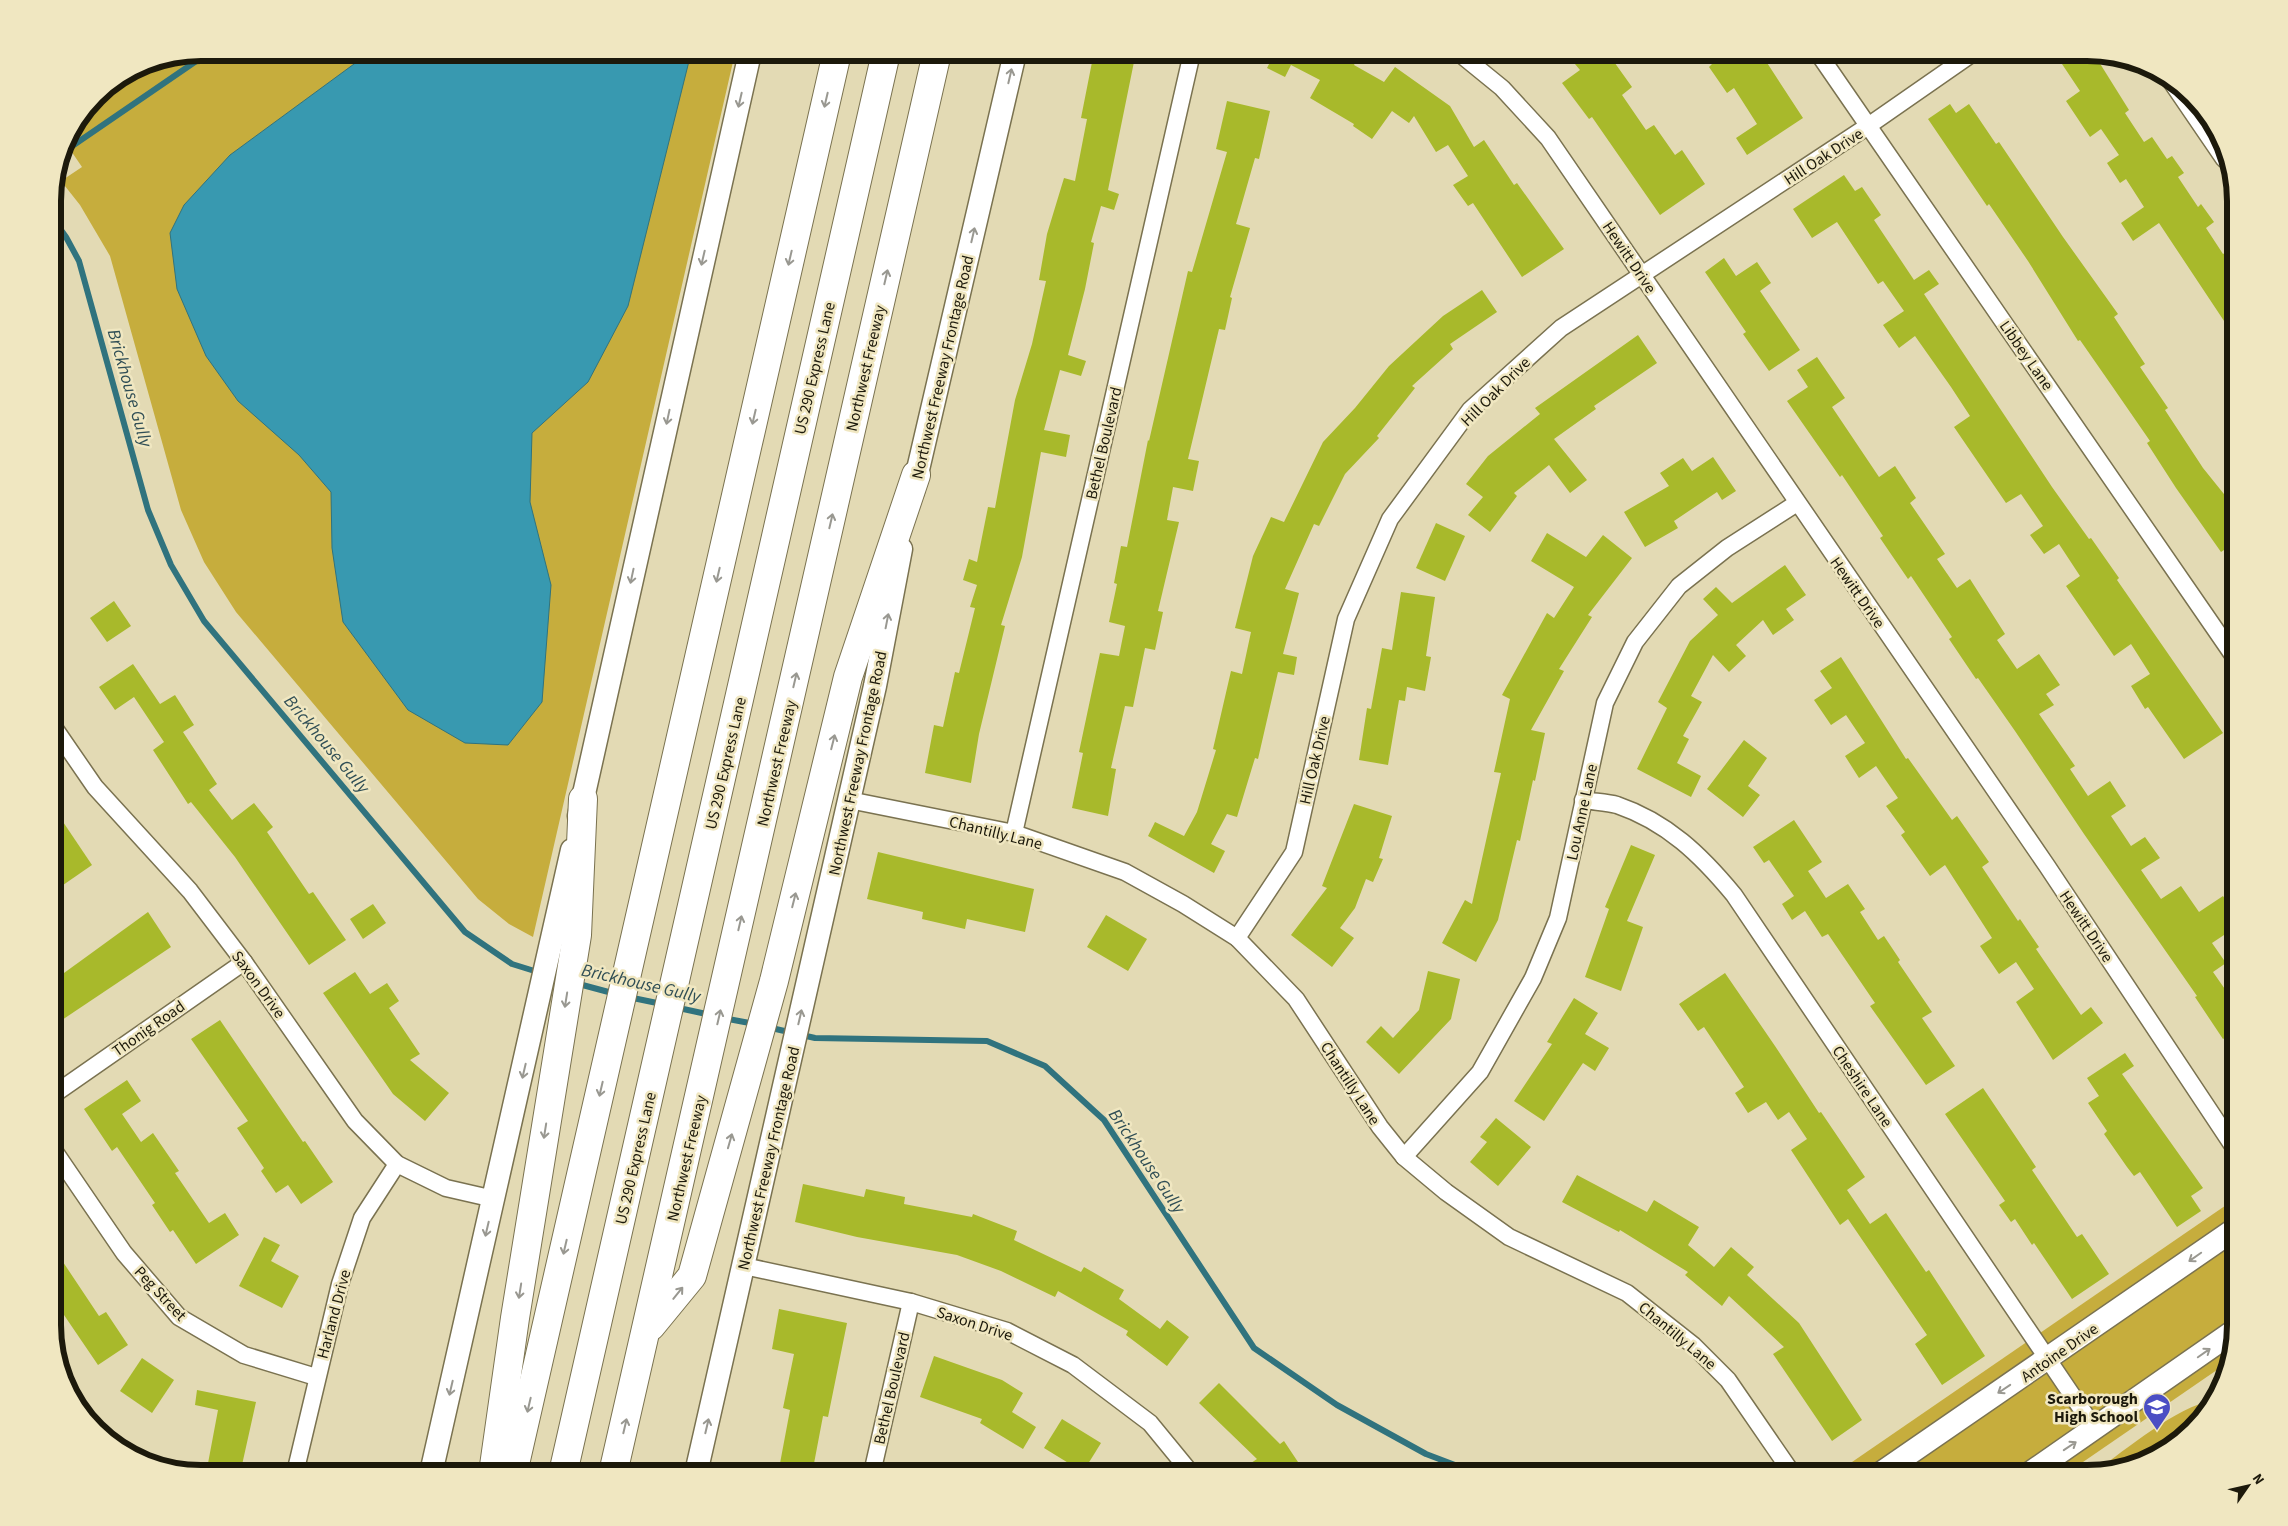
<svg xmlns="http://www.w3.org/2000/svg" width="2288" height="1526" font-family="'Source Sans 3',sans-serif">
	<style>
		.green { fill: #c6ad3d }
		.water { fill: #3899b0; stroke: #30737e }
		.lines { fill: none; stroke-linecap: round; stroke-linejoin: round }
		.stream { stroke: #30737e; stroke-width: 6 }
		.building { fill: #a8b92b }
		.street-casing { stroke: #7a7250; stroke-width: 19 }
		.secondary-casing { stroke: #7a7250; stroke-width: 25 }
		.highway-casing { stroke: #7a7250; stroke-width: 30 }
		.street { stroke: #fff; stroke-width: 16 }
		.secondary { stroke: #fff; stroke-width: 22 }
		.highway { stroke: #fff; stroke-width: 28 }
		.oneway { stroke: #999891 }
		.labels { text-anchor: middle; stroke-width: 5; stroke-linejoin: round; paint-order: stroke }
		.street-label { font-size: 16px; fill: #1c190b; stroke: #f0e7c1 }
		.poi-label { font-size: 16px; font-weight: bold; fill: #1c190b; stroke: #f0e7c1; text-anchor: end }
		.water-label { font-size: 18px; font-style: italic; fill: #304e55; stroke: #f0e7c1 }
		.rim { fill: none; stroke: #1c190b; stroke-width: 6 }
	</style>
	<rect width="100%" height="100%" fill="#e3dab4"/>
	<!-- green -->
	<g class="green">
		<polygon points="202,53 735,53 533,937 509,924 478,899 236,612 204,562 181,510 110,256 80,205 61,181 82,167 65,142 96,96 145,64"/>
		<polygon points="2235,1199 2235,1325 2230,1361 2067,1473 1836,1473"/>
		<path d="M2214 1400C2206 1415 2156 1453 2139 1459 2125 1465 2109 1467 2095 1471 2128 1449 2175 1407 2214 1400Z"/>
	</g>
	<!-- water -->
	<polygon class="water" points="369,53 691,53 628,306 588,382 532,433 530,502 551,585 542,702 508,745 465,743 408,710 343,622 332,548 331,492 299,455 238,401 206,356 177,289 170,233 184,205 230,155"/>
	<g class="lines">
		<!-- stream -->
		<g class="stream">
			<polyline points="62,153 208,53"/>
			<polyline points="53,219 66,237 79,261 148,510 171,565 204,621 465,932 512,964 541,973"/>
			<polyline points="575,983 616,994"/>
			<polyline points="628,997 662,1004"/>
			<polyline points="674,1007 711,1015"/>
			<polyline points="723,1018 755,1024"/>
			<polyline points="767,1027 815,1038 987,1041 1045,1066 1104,1120 1254,1348 1337,1405 1426,1454 1476,1473"/>
		</g>
	</g>
	<!-- building -->
	<g class="building">
		<polygon points="1094,52 1136,52 1108,190 1119,194 1114,210 1101,206 1091,242 1094,243 1085,289 1068,355 1086,361 1081,376 1060,370 1044,430 1070,435 1066,457 1041,452 1022,557 1001,625 1005,626 979,734 971,783 925,773 934,725 943,727 955,672 959,673 975,608 970,607 977,585 963,580 969,559 977,562 988,507 995,508 1015,400 1032,344 1046,281 1039,280 1047,234 1064,178 1075,181 1087,119 1081,118"/>
		<polygon points="1266,52 1361,52 1354,65 1384,82 1395,67 1450,106 1474,147 1484,140 1514,185 1517,183 1564,249 1522,277 1473,203 1468,206 1453,185 1468,176 1448,145 1436,152 1414,116 1409,123 1392,111 1372,139 1353,126 1354,124 1310,98 1320,80 1291,65 1285,77 1267,68 1273,56"/>
		<polygon points="1565,52 1607,52 1632,87 1622,95 1646,130 1654,125 1675,155 1682,150 1705,184 1660,215 1592,117 1589,119 1562,83 1580,70"/>
		<polygon points="1706,52 1760,52 1803,118 1747,155 1736,138 1757,124 1734,88 1727,93 1709,67 1713,63"/>
		<polygon points="2054,52 2094,54 2129,110 2125,113 2144,142 2152,137 2167,159 2172,156 2184,173 2178,177 2198,207 2201,204 2214,222 2206,228 2223,254 2230,250 2236,259 2236,339 2159,223 2133,241 2121,223 2144,207 2126,179 2120,183 2107,163 2119,155 2101,129 2090,137 2066,101 2080,91"/>
		<polygon points="1227,101 1270,111 1259,159 1255,158 1236,224 1250,228 1230,297 1232,298 1225,330 1219,329 1188,459 1199,461 1193,491 1173,487 1167,520 1179,522 1158,611 1163,612 1155,650 1145,648 1133,707 1125,706 1111,768 1116,769 1108,816 1072,808 1083,753 1079,752 1100,653 1119,656 1125,626 1109,622 1117,584 1114,583 1121,546 1127,547 1148,440 1149,441 1188,271 1192,272 1227,152 1216,149"/>
		<polygon points="1950,104 1956,113 1969,104 1996,144 1999,142 2063,237 2118,314 2114,317 2145,364 2140,367 2168,408 2165,410 2203,468 2236,509 2236,542 2221,552 2176,488 2147,443 2150,441 2112,386 2080,340 2078,341 2028,261 1989,204 1987,206 1928,119"/>
		<polygon points="1844,175 1855,191 1862,187 1881,215 1874,220 1914,280 1929,270 1939,284 1924,294 2052,487 2089,539 2091,538 2119,578 2117,580 2223,733 2184,759 2148,707 2145,709 2131,686 2150,674 2131,644 2114,656 2066,586 2080,576 2059,544 2044,554 2030,535 2043,526 2021,494 2006,503 1954,427 1970,416 1951,387 1915,336 1899,348 1883,325 1904,311 1883,281 1878,284 1837,222 1812,238 1793,209"/>
		<polygon points="1724,258 1736,276 1757,262 1771,283 1760,291 1800,350 1769,371 1743,334 1746,332 1705,272"/>
		<polygon points="1482,290 1497,312 1450,344 1453,349 1412,386 1415,388 1377,436 1379,438 1345,474 1319,526 1314,524 1285,589 1299,593 1283,654 1297,657 1294,675 1278,672 1258,759 1255,758 1237,817 1227,814 1211,844 1225,851 1214,873 1148,836 1155,822 1184,836 1197,812 1216,750 1213,749 1231,671 1242,674 1251,632 1235,628 1253,556 1271,517 1284,522 1323,442 1355,408 1389,366 1443,316"/>
		<polygon points="1638,335 1657,363 1594,406 1596,409 1554,439 1587,480 1570,493 1549,465 1514,493 1517,496 1490,532 1468,515 1483,497 1466,484 1488,456 1540,414 1535,408"/>
		<polygon points="1817,357 1845,398 1832,407 1879,477 1895,466 1916,498 1910,503 1945,554 1937,559 1957,588 1970,579 2005,634 1997,640 2017,669 2039,654 2060,685 2046,694 2054,705 2039,714 2075,766 2070,769 2088,796 2110,781 2126,806 2111,816 2131,846 2145,837 2160,858 2141,870 2161,899 2181,886 2199,912 2223,896 2236,915 2236,927 2212,943 2226,963 2213,972 2236,1005 2236,1053 2225,1038 2223,1039 2195,997 2197,996 2084,834 2015,731 1978,678 1976,679 1949,639 1952,637 1911,576 1908,579 1880,538 1883,536 1842,475 1840,477 1787,401 1808,387 1797,370"/>
		<polygon points="1713,457 1736,491 1722,500 1717,492 1674,521 1678,528 1645,547 1624,512 1669,486 1660,473 1683,458 1692,471"/>
		<polygon points="1436,523 1465,536 1445,581 1416,568"/>
		<polygon points="1547,533 1586,557 1603,535 1632,558 1588,615 1592,617 1559,669 1564,671 1531,730 1545,733 1535,781 1533,780 1520,841 1517,840 1498,920 1476,962 1442,943 1465,900 1472,904 1501,773 1494,772 1510,699 1502,695 1547,613 1554,618 1574,587 1531,561"/>
		<polygon points="1785,565 1806,595 1786,609 1794,620 1773,635 1763,620 1736,645 1746,656 1729,672 1713,655 1691,696 1702,702 1683,736 1689,739 1677,763 1701,776 1691,797 1637,769 1667,708 1658,702 1690,641 1718,615 1703,599 1716,587 1732,603"/>
		<polygon points="1401,592 1435,597 1426,656 1431,657 1425,691 1407,687 1405,701 1399,700 1388,765 1359,760 1367,708 1371,709 1382,648 1392,650"/>
		<polygon points="114,601 131,626 107,642 90,618"/>
		<polygon points="1841,657 1906,759 1908,758 1952,820 1957,816 1989,862 1982,867 2018,921 2020,919 2039,947 2036,949 2081,1015 2091,1007 2103,1023 2053,1060 2016,1002 2034,989 2016,962 1999,974 1980,946 1992,938 1945,865 1930,876 1901,835 1905,832 1886,806 1898,798 1876,766 1859,778 1845,756 1865,743 1846,715 1831,725 1814,700 1832,688 1820,671"/>
		<polygon points="133,664 160,704 175,695 194,725 183,732 217,784 209,790 232,820 254,803 273,827 267,832 309,894 313,892 346,940 309,965 235,857 191,802 188,804 153,750 164,742 134,697 115,710 99,687"/>
		<polygon points="1744,740 1767,758 1748,786 1760,795 1743,817 1707,789"/>
		<polygon points="1354,804 1392,816 1379,858 1383,859 1373,882 1366,879 1355,908 1340,928 1354,938 1332,967 1291,935 1327,888 1322,886"/>
		<polygon points="53,807 92,865 53,892"/>
		<polygon points="1794,820 1822,862 1808,871 1826,898 1848,884 1865,909 1860,912 1878,940 1884,936 1900,960 1898,962 1932,1012 1922,1018 1955,1066 1926,1085 1870,1006 1875,1003 1828,934 1822,937 1805,911 1792,920 1782,904 1794,896 1769,860 1764,863 1753,847"/>
		<polygon points="1631,845 1655,855 1627,921 1643,927 1621,991 1585,977 1609,909 1605,907"/>
		<polygon points="878,852 1034,889 1025,932 967,919 965,929 922,919 923,912 867,899"/>
		<polygon points="373,904 386,923 363,939 350,919"/>
		<polygon points="148,912 171,947 53,1026 53,981"/>
		<polygon points="1106,915 1147,939 1128,971 1087,947"/>
		<polygon points="1428,971 1460,979 1451,1019 1399,1074 1366,1042 1381,1026 1393,1038 1419,1010"/>
		<polygon points="355,972 370,994 387,983 399,1001 389,1008 420,1054 410,1060 449,1093 425,1121 393,1094 323,993"/>
		<polygon points="1725,973 1775,1046 1819,1113 1821,1112 1865,1177 1847,1190 1870,1224 1886,1213 1926,1272 1929,1270 1985,1356 1942,1385 1915,1344 1927,1335 1848,1219 1840,1225 1791,1150 1807,1139 1789,1112 1778,1120 1766,1102 1748,1113 1735,1093 1744,1087 1704,1027 1698,1031 1679,1004"/>
		<polygon points="1574,998 1598,1013 1585,1034 1609,1048 1595,1071 1583,1063 1544,1121 1514,1101 1552,1044 1547,1042"/>
		<polygon points="220,1020 303,1142 305,1141 333,1182 301,1204 288,1185 276,1193 261,1171 264,1168 237,1128 248,1121 191,1039"/>
		<polygon points="2125,1053 2134,1066 2122,1074 2203,1188 2191,1196 2201,1211 2177,1227 2140,1172 2134,1176 2127,1167 2104,1134 2107,1131 2088,1103 2099,1096 2087,1078"/>
		<polygon points="127,1080 141,1101 122,1114 141,1142 153,1133 179,1171 175,1173 209,1223 225,1213 239,1235 196,1264 173,1230 170,1232 152,1205 155,1203 117,1147 112,1151 84,1109"/>
		<polygon points="1983,1088 2036,1167 2032,1170 2077,1237 2082,1234 2109,1274 2072,1299 2034,1243 2032,1245 2015,1219 2011,1222 1999,1205 2005,1201 1945,1114"/>
		<polygon points="1496,1118 1531,1147 1498,1186 1470,1162 1487,1142 1480,1137"/>
		<polygon points="1577,1175 1647,1212 1654,1200 1699,1227 1688,1245 1714,1267 1731,1247 1754,1267 1747,1275 1799,1323 1862,1420 1832,1441 1773,1354 1784,1347 1729,1296 1722,1306 1685,1275 1688,1272 1620,1230 1619,1232 1562,1202"/>
		<polygon points="803,1184 864,1197 866,1189 905,1197 904,1204 972,1217 973,1214 1017,1231 1014,1240 1081,1272 1084,1267 1124,1290 1119,1299 1160,1329 1167,1320 1189,1337 1167,1366 1126,1335 1128,1331 1058,1291 1055,1297 1001,1271 957,1255 857,1237 795,1222"/>
		<polygon points="264,1237 280,1245 271,1261 299,1276 282,1308 239,1286"/>
		<polygon points="53,1247 99,1316 106,1312 128,1345 98,1365 64,1315 53,1322"/>
		<polygon points="779,1309 847,1323 828,1417 823,1416 812,1474 778,1474 790,1410 783,1408 794,1354 772,1349"/>
		<polygon points="934,1356 1002,1380 1023,1393 1012,1412 1036,1427 1023,1449 980,1423 982,1419 920,1397"/>
		<polygon points="142,1358 174,1380 152,1413 120,1391"/>
		<polygon points="1219,1383 1280,1444 1284,1441 1306,1474 1258,1474 1251,1463 1257,1459 1199,1403"/>
		<polygon points="197,1390 256,1402 240,1474 206,1474 218,1410 195,1405"/>
		<polygon points="1062,1419 1101,1443 1083,1472 1044,1448"/>
	</g>
	<g class="lines">
		<!-- street casing -->
		<g class="street-casing">
			<g id="street">
				<polyline points="1459,53 1502,88 1548,138 2047,866 2235,1149"/>
				<polyline points="1818,53 2235,658"/>
				<polyline points="2168,77 2224,159"/>
				<polyline points="53,726 95,787 190,891 244,962 355,1121 397,1164 446,1188 494,1199"/>
				<polyline points="849,800 1014,833 1125,872 1183,904 1237,938 1296,999 1380,1127 1404,1157 1446,1192 1509,1237 1627,1293 1693,1345 1728,1380 1792,1473"/>
				<path d="M1583 800C1594 802 1607 802 1617 805 1667 822 1701 855 1734 895L2095 1429"/>
				<polyline points="1014,833 1192,53"/>
				<polyline points="1237,938 1294,852 1346,619 1390,519 1470,410 1561,328 1868,126 1973,53"/>
				<polyline points="53,1095 244,962"/>
				<polyline points="53,1149 124,1253 179,1317 244,1355 316,1377"/>
				<polyline points="1404,1157 1480,1072 1533,978 1558,918 1605,703 1635,642 1679,586 1727,548 1797,503"/>
				<polyline points="744,1266 911,1302 1007,1331 1073,1365 1150,1423 1191,1473"/>
				<polyline points="295,1473 340,1284 362,1218 397,1164"/>
				<polyline points="872,1473 911,1302"/>
			</g>
		</g>
		<!-- secondary casing -->
		<g class="secondary-casing">
			<g id="secondary">
				<polyline points="913,491 1015,53"/>
				<polyline points="579,816 750,53"/>
				<polyline points="431,1473 572,850"/>
				<polyline points="696,1473 875,686 901,549"/>
				<polyline points="1881,1473 2235,1229"/>
				<polyline points="2030,1473 2234,1331"/>
			</g>
		</g>
		<!-- highway casing -->
		<g class="highway-casing">
			<g id="highway">
				<polyline points="651,1326 692,1276 774,981 848,677 916,475"/>
				<polyline points="493,1473 515,1318 577,935 583,799"/>
				<polyline points="513,1473 837,53"/>
				<polyline points="563,1473 886,53"/>
				<polyline points="613,1473 937,53"/>
			</g>
		</g>
		<!-- street -->
		<use href="#street" class="street"/>
		<!-- secondary -->
		<use href="#secondary" class="secondary"/>
		<!-- highway -->
		<use href="#highway" class="highway"/>
	</g>
	<!-- one-way arrows -->
	<defs><path id="oneway-shaft" d="M-6 0H5M1.5-3L5.5 0L1.5 3" fill="none" stroke-width="1.6" stroke-linecap="round" stroke-linejoin="round" transform="scale(1.25)"/></defs>
	<g class="oneway">
		<use href="#oneway-shaft" transform="translate(1010 76) rotate(-77)"/>
		<use href="#oneway-shaft" transform="translate(740 100) rotate(103)"/>
		<use href="#oneway-shaft" transform="translate(826 100) rotate(103)"/>
		<use href="#oneway-shaft" transform="translate(973 235) rotate(-77)"/>
		<use href="#oneway-shaft" transform="translate(703 258) rotate(103)"/>
		<use href="#oneway-shaft" transform="translate(790 258) rotate(103)"/>
		<use href="#oneway-shaft" transform="translate(886 277) rotate(-77)"/>
		<use href="#oneway-shaft" transform="translate(668 417) rotate(102)"/>
		<use href="#oneway-shaft" transform="translate(754 417) rotate(103)"/>
		<use href="#oneway-shaft" transform="translate(831 521) rotate(-77)"/>
		<use href="#oneway-shaft" transform="translate(718 575) rotate(103)"/>
		<use href="#oneway-shaft" transform="translate(632 576) rotate(102)"/>
		<use href="#oneway-shaft" transform="translate(887 621) rotate(-79)"/>
		<use href="#oneway-shaft" transform="translate(795 680) rotate(-77)"/>
		<use href="#oneway-shaft" transform="translate(833 742) rotate(-76)"/>
		<use href="#oneway-shaft" transform="translate(794 900) rotate(-76)"/>
		<use href="#oneway-shaft" transform="translate(740 923) rotate(-77)"/>
		<use href="#oneway-shaft" transform="translate(566 1000) rotate(99)"/>
		<use href="#oneway-shaft" transform="translate(719 1017) rotate(-77)"/>
		<use href="#oneway-shaft" transform="translate(800 1017) rotate(-77)"/>
		<use href="#oneway-shaft" transform="translate(524 1071) rotate(103)"/>
		<use href="#oneway-shaft" transform="translate(601 1089) rotate(103)"/>
		<use href="#oneway-shaft" transform="translate(545 1131) rotate(99)"/>
		<use href="#oneway-shaft" transform="translate(730 1141) rotate(-74)"/>
		<use href="#oneway-shaft" transform="translate(487 1229) rotate(103)"/>
		<use href="#oneway-shaft" transform="translate(565 1247) rotate(103)"/>
		<use href="#oneway-shaft" transform="translate(2195 1257) rotate(145)"/>
		<use href="#oneway-shaft" transform="translate(520 1291) rotate(99)"/>
		<use href="#oneway-shaft" transform="translate(678 1293) rotate(-51)"/>
		<use href="#oneway-shaft" transform="translate(2204 1353) rotate(-35)"/>
		<use href="#oneway-shaft" transform="translate(451 1388) rotate(103)"/>
		<use href="#oneway-shaft" transform="translate(2004 1389) rotate(146)"/>
		<use href="#oneway-shaft" transform="translate(529 1405) rotate(103)"/>
		<use href="#oneway-shaft" transform="translate(625 1426) rotate(-77)"/>
		<use href="#oneway-shaft" transform="translate(707 1426) rotate(-77)"/>
		<use href="#oneway-shaft" transform="translate(2070 1446) rotate(-34)"/>
	</g>
	<!-- icons -->
	<defs>
		<g id="school-pin" transform="scale(1.4375)"><path d="M0 17L-7.5 6A9.5 9.5 0 1 1 7.5 6Z" fill="#4b4ec4" stroke="#f0e7c1"/><path d="M0-5L7-2L0 1L-7-2ZM-4 1L0 2.5L4 1V4Q0 6-4 4Z" fill="#fff"/></g>
	</defs>
	<g fill-rule="evenodd">
		<use href="#school-pin" x="2157" y="1407"/>
	</g>
	<g class="labels">
		<!-- street labels -->
		<g class="street-label">
			<text transform="translate(1823 156) rotate(-33)" y="6">Hill Oak Drive</text>
			<text transform="translate(1630 257) rotate(56)" y="6">Hewitt Drive</text>
			<text transform="translate(2027 355) rotate(55)" y="6">Libbey Lane</text>
			<text transform="translate(942 367) rotate(-77)" y="6">Northwest Freeway Frontage Road</text>
			<text transform="translate(814 368) rotate(-77)" y="6">US 290 Express Lane</text>
			<text transform="translate(865 368) rotate(-77)" y="6">Northwest Freeway</text>
			<text transform="translate(1495 391) rotate(-45)" y="6">Hill Oak Drive</text>
			<text transform="translate(1103 443) rotate(-77)" y="6">Bethel Boulevard</text>
			<text transform="translate(1858 592) rotate(55)" y="6">Hewitt Drive</text>
			<text transform="translate(1314 760) rotate(-77)" y="6">Hill Oak Drive</text>
			<text transform="translate(725 763) rotate(-77)" y="6">US 290 Express Lane</text>
			<text transform="translate(776 763) rotate(-77)" y="6">Northwest Freeway</text>
			<text transform="translate(857 763) rotate(-78)" y="6">Northwest Freeway Frontage Road</text>
			<text transform="translate(1581 812) rotate(-78)" y="6">Lou Anne Lane</text>
			<text transform="translate(996 832) rotate(14)" y="6">Chantilly Lane</text>
			<text transform="translate(2087 926) rotate(56)" y="6">Hewitt Drive</text>
			<text transform="translate(259 984) rotate(54)" y="6">Saxon Drive</text>
			<text transform="translate(148 1028) rotate(-35)" y="6">Thonig Road</text>
			<text transform="translate(1351 1083) rotate(57)" y="6">Chantilly Lane</text>
			<text transform="translate(1863 1086) rotate(56)" y="6">Cheshire Lane</text>
			<text transform="translate(635 1158) rotate(-77)" y="6">US 290 Express Lane</text>
			<text transform="translate(686 1158) rotate(-77)" y="6">Northwest Freeway</text>
			<text transform="translate(768 1158) rotate(-77)" y="6">Northwest Freeway Frontage Road</text>
			<text transform="translate(161 1293) rotate(47)" y="6">Peg Street</text>
			<text transform="translate(333 1314) rotate(-75)" y="6">Harland Drive</text>
			<text transform="translate(975 1323) rotate(18)" y="6">Saxon Drive</text>
			<text transform="translate(1678 1335) rotate(40)" y="6">Chantilly Lane</text>
			<text transform="translate(2059 1352) rotate(-35)" y="6">Antoine Drive</text>
			<text transform="translate(891 1388) rotate(-77)" y="6">Bethel Boulevard</text>
		</g>
		<!-- poi labels -->
		<g class="poi-label">
			<text x="2138" y="1404">Scarborough<tspan x="2138" dy="18">High School</tspan></text>
		</g>
		<!-- water labels -->
		<g class="water-label">
			<text transform="translate(130 388) rotate(74)" y="6">Brickhouse Gully</text>
			<text transform="translate(327 744) rotate(50)" y="6">Brickhouse Gully</text>
			<text transform="translate(641 983) rotate(13)" y="6">Brickhouse Gully</text>
			<text transform="translate(1147 1161) rotate(56)" y="6">Brickhouse Gully</text>
		</g>
	</g>
	<!-- crop -->
	<path d="M0 0H2288V1526H0ZM201 61H2087A140 140 0 0 1 2227 201V1325A140 140 0 0 1 2087 1465H201A140 140 0 0 1 61 1325V201A140 140 0 0 1 201 61Z" fill="#f0e7c1" fill-rule="evenodd"/>
	<path class="rim" d="M201 61H2087A140 140 0 0 1 2227 201V1325A140 140 0 0 1 2087 1465H201A140 140 0 0 1 61 1325V201A140 140 0 0 1 201 61Z"/>
	<!-- north arrow -->
	<g transform="translate(2248 1486) rotate(56)" stroke="#f0e7c1" stroke-width="4" paint-order="stroke">
	<path d="M0-4L9 19L0 12L-9 19Z" fill="#1c190b"/>
	<text y="-8" font-size="14" font-weight="bold" text-anchor="middle" fill="#1c190b">N</text>
	</g>
</svg>
